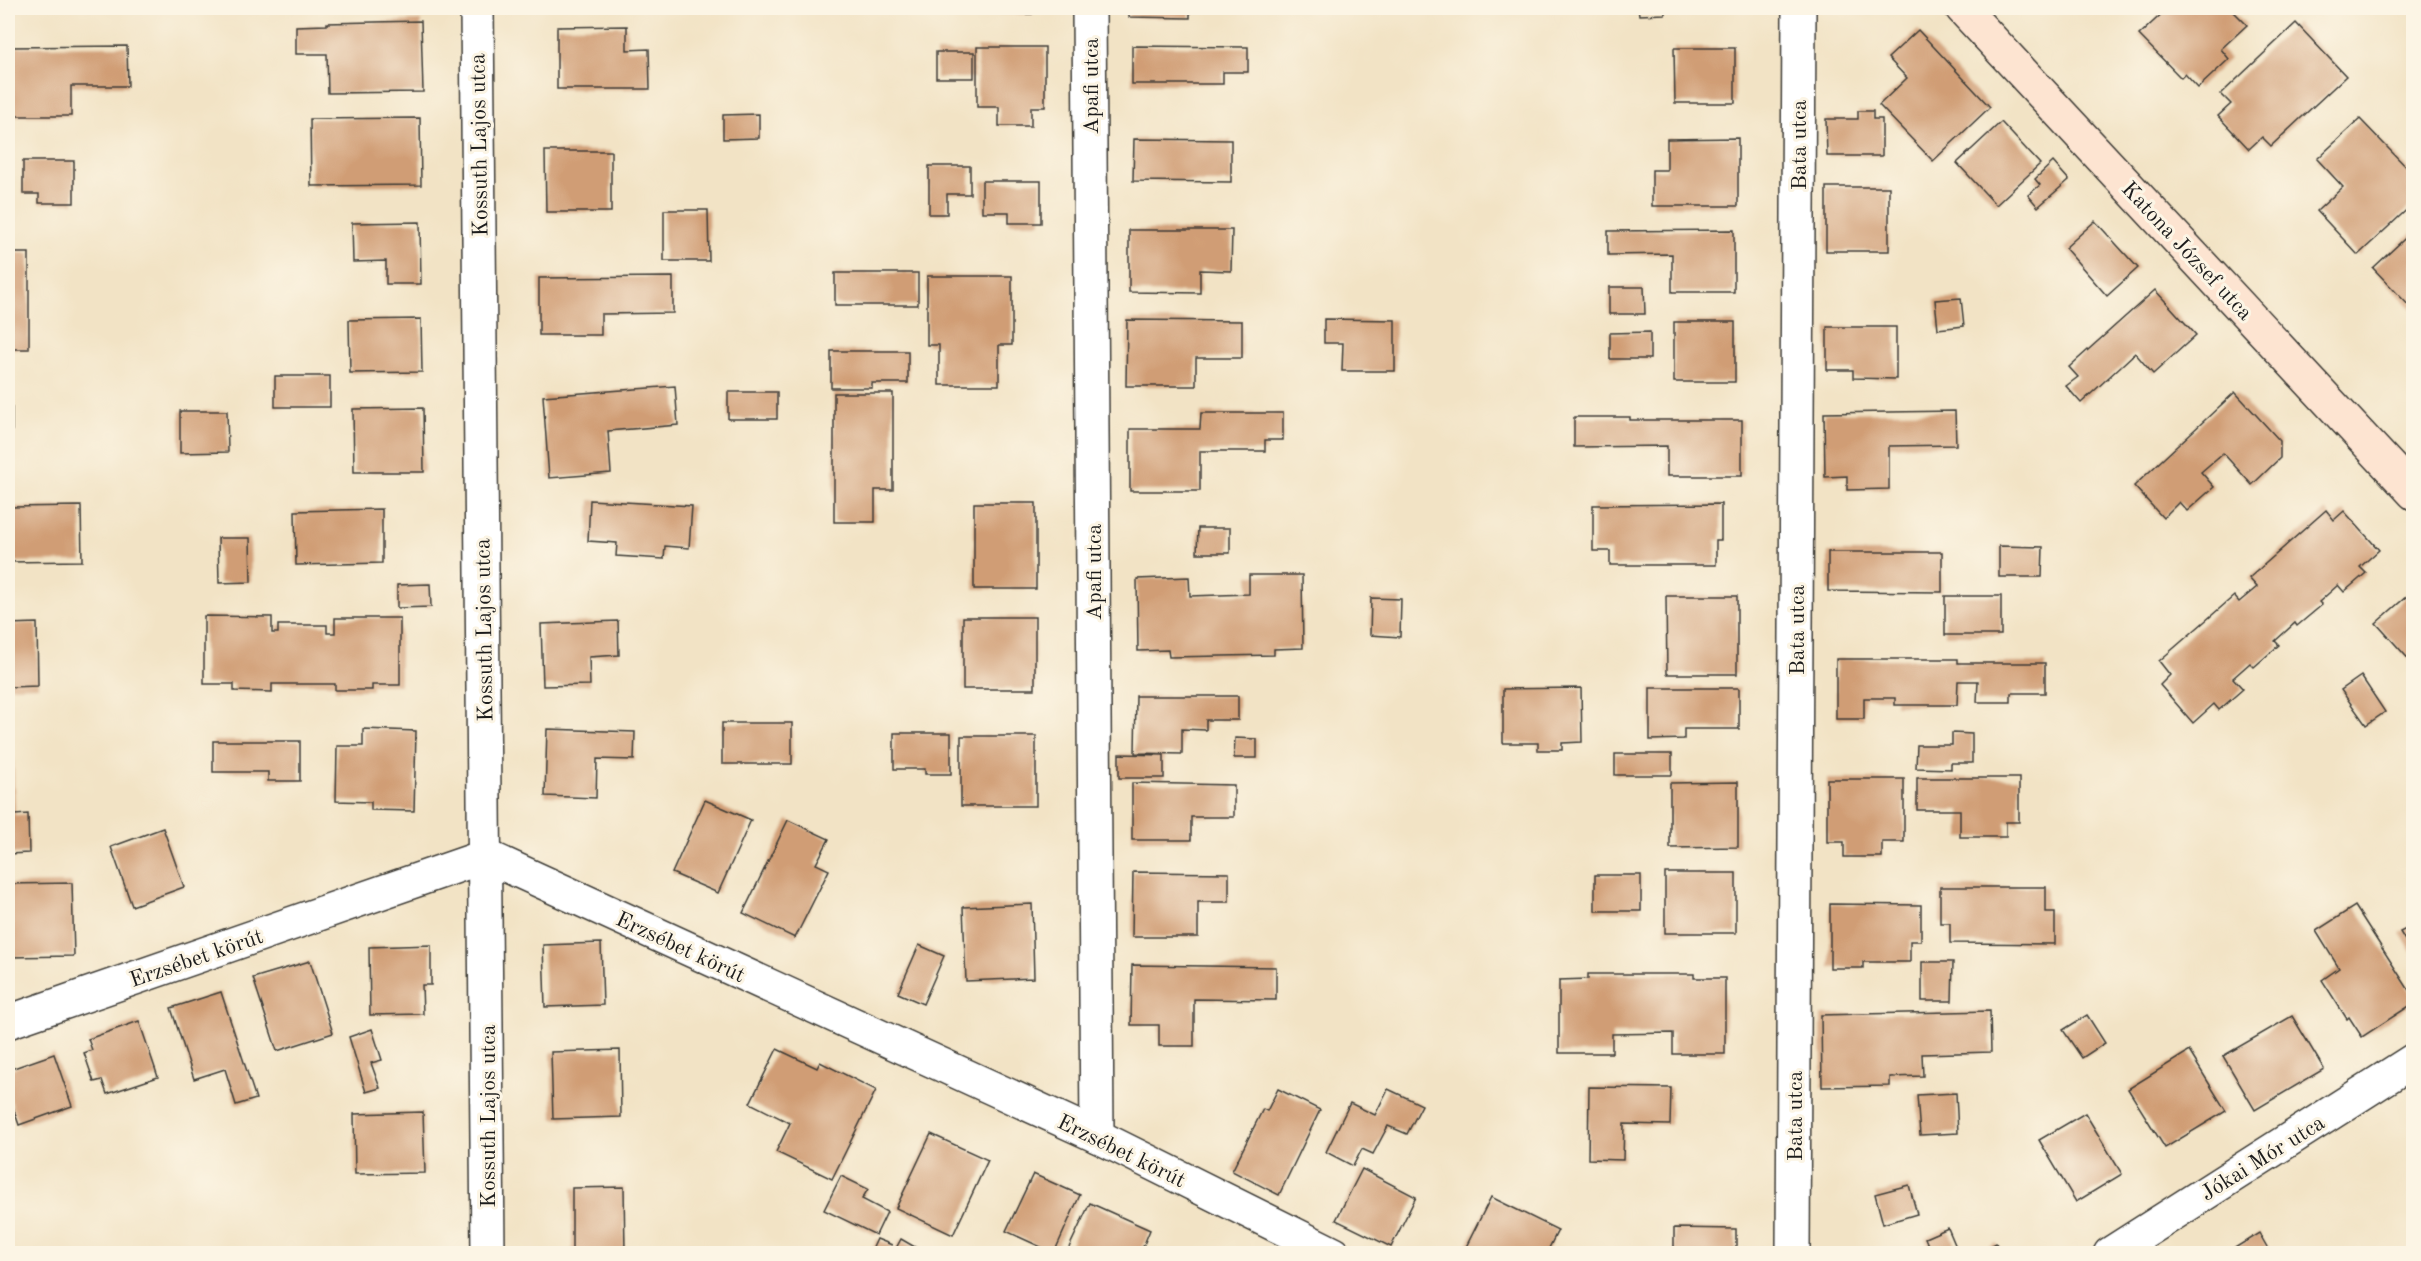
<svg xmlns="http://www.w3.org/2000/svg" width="2421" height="1261" font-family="'Old Standard TT',serif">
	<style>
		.building { fill: #d09d74 }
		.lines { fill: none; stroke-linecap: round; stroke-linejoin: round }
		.minor-casing { stroke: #3c3a35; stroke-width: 36 }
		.secondary-casing { stroke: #3c3a35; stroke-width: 36 }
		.minor { stroke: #fff; stroke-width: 33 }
		.secondary { stroke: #fde4d1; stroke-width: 33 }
		.labels { text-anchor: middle; stroke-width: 6; stroke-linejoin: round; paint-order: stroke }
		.street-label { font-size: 22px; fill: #1c1c1c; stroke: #fcf5e5 }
	</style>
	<rect width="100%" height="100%" fill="#fcf5e5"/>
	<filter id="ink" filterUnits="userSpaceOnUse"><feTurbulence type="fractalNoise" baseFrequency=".0167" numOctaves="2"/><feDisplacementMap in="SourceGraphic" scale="12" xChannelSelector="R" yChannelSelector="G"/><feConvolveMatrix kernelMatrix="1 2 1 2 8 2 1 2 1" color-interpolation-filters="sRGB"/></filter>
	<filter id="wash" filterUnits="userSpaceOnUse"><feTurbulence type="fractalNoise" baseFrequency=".008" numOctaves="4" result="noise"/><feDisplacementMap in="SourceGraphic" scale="24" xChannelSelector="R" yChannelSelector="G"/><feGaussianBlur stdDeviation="1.35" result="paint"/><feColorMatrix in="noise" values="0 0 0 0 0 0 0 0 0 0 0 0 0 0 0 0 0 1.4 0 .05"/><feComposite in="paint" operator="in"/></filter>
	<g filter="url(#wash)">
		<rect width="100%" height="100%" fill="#f2e3c5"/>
		<g id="blocks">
			<!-- building -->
			<g class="building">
				<rect x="987" y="8" width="45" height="6"/>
				<polygon points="1129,8 1190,8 1190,18 1129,17"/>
				<polygon points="1638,8 1665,8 1665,14 1639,15"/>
				<polygon points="2168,8 2230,8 2247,25 2221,49 2229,59 2198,88 2185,74 2181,78 2139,35"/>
				<polygon points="421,21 423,92 328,93 327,54 296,54 296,26 327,25 327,23"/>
				<polygon points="2296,23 2346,76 2271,146 2262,137 2249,149 2218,116 2231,104 2221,94"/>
				<polygon points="627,26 627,50 649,49 650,89 557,89 557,27"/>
				<polygon points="1918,30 1990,107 1933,161 1879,105 1907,78 1888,58"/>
				<polygon points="127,46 128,86 71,86 71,116 8,116 8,47"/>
				<polygon points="1132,46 1248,47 1248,72 1223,72 1223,84 1132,84"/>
				<polygon points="977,47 1045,47 1045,107 1031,107 1031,126 999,126 999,107 977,107"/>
				<polygon points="1674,48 1735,48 1735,103 1675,103"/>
				<rect x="936" y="52" width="38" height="26"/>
				<polygon points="1858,111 1873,111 1873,119 1882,119 1882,156 1827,156 1826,119 1858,119"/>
				<polygon points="759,114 759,138 723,139 723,115"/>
				<polygon points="420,118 421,185 311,186 310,119"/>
				<polygon points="2360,119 2414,175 2414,203 2358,255 2317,211 2343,187 2317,159"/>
				<polygon points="2001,122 2040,164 1996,205 1957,163"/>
				<polygon points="1738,138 1738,206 1652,206 1652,170 1667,170 1667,139"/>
				<polygon points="1134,139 1231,140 1231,182 1133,181"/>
				<polygon points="545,151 611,151 611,212 546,212"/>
				<polygon points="23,161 74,161 74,203 39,203 39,194 23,194"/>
				<polygon points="2053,162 2069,180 2038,207 2028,195 2040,185 2035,179"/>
				<polygon points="929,166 970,166 970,194 947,194 947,214 929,214"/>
				<polygon points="982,181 1041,181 1041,223 1009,223 1009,212 982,212"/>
				<rect x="1826" y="187" width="63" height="64"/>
				<polygon points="664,210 708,210 709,261 664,261"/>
				<polygon points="2095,221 2138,268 2107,296 2065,248"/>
				<polygon points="420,222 421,284 386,284 386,261 353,262 352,223"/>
				<polygon points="1129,230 1232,230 1231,271 1200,270 1200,293 1129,292"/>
				<polygon points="1734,230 1734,292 1672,292 1672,254 1608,255 1608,231"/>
				<polygon points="2414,230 2414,311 2373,268"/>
				<rect x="8" y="253" width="21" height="96"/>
				<rect x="835" y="273" width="83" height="32"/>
				<polygon points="927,276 1012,276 1012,345 999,345 999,385 939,385 939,345 927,345"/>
				<polygon points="673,277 673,313 601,314 601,335 539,335 539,278"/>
				<polygon points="1609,287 1644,287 1645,314 1609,314"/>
				<polygon points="2155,290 2196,335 2153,374 2135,353 2081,403 2066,386 2078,377 2069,367"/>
				<polygon points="1961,298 1964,326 1938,329 1935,300"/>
				<polygon points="421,319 422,372 350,373 349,320"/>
				<polygon points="1324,319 1395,320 1395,371 1342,371 1343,343 1324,343"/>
				<polygon points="1127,320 1242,321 1242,358 1196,358 1196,386 1126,386"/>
				<rect x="1674" y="322" width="61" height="60"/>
				<polygon points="1827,327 1896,327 1896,379 1853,378 1853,370 1827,370"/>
				<polygon points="1650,332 1650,359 1610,359 1610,333"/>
				<polygon points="831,351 908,351 908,383 872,383 872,388 831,388"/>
				<rect x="275" y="376" width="55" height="31"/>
				<polygon points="675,386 678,425 608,431 611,473 549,478 543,396"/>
				<rect x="8" y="388" width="4" height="89"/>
				<rect x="728" y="392" width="49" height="27"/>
				<polygon points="2235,392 2280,441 2280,458 2252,485 2223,453 2201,472 2214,487 2187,511 2179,502 2163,518 2134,486"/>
				<polygon points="834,393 893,393 893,490 875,490 875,522 834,522"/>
				<polygon points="423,408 424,472 354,472 353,409"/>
				<polygon points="180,411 227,411 228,452 180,453"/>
				<polygon points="1955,411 1956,445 1889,446 1889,489 1847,490 1847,476 1825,477 1824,413"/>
				<polygon points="1201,413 1283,413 1283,440 1265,440 1265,451 1200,451 1200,491 1130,491 1130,429 1200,429"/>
				<polygon points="1574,417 1630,417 1630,420 1742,420 1742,476 1667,476 1667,446 1574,447"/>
				<polygon points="590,500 692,506 689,548 665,546 664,559 616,556 617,543 588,541"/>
				<rect x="974" y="503" width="62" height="86"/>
				<polygon points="1721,504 1721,540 1716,540 1716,565 1610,565 1610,551 1593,551 1593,505"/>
				<polygon points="81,506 82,561 8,562 8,507"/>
				<polygon points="382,509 382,563 296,565 295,511"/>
				<polygon points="2326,510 2334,520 2344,511 2379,550 2360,567 2366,573 2344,592 2338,585 2319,602 2322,605 2297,626 2295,623 2275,641 2279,645 2254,667 2250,663 2233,678 2243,689 2219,710 2214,704 2193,723 2160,685 2170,675 2159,661 2234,596 2239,602 2257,587 2249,578"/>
				<polygon points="1198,528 1230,528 1230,553 1197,553"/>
				<polygon points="218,538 250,538 251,582 219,583"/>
				<polygon points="1999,546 2043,547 2042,577 1999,577"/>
				<polygon points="1828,552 1942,552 1942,592 1828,591"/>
				<polygon points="1249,575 1302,575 1303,648 1274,649 1274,655 1169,657 1168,650 1138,651 1137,579 1189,577 1190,596 1249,594"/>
				<polygon points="430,584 431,607 397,608 397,585"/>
				<polygon points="2414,590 2414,665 2376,623"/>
				<polygon points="1666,596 1737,596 1737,674 1667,674"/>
				<rect x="1945" y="596" width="56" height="39"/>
				<polygon points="1371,598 1401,599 1400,637 1370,635"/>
				<polygon points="204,616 272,617 272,633 278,633 278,625 327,625 327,633 335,633 335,618 400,618 400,685 372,685 372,690 335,690 335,684 272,684 272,692 234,691 234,684 204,684"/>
				<rect x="963" y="617" width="72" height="72"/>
				<polygon points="618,621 619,655 589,657 590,685 543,686 541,624"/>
				<polygon points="37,623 38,686 8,687 8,624"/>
				<polygon points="1836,659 1958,659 1958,663 2045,663 2045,693 2011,693 2011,702 1977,702 1978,681 1958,681 1957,705 1895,705 1895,698 1864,698 1864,719 1836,719"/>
				<polygon points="2361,676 2385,712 2366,725 2341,690"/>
				<polygon points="1581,688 1582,742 1562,743 1562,750 1538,750 1538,743 1503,743 1503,689"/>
				<polygon points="1650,688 1739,688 1739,729 1684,729 1684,739 1650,740"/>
				<polygon points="1136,696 1238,696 1238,720 1206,720 1206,730 1182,729 1182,754 1135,753"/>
				<rect x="722" y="723" width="70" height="41"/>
				<polygon points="363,729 416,731 414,811 371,810 371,802 336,801 337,746 363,746"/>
				<polygon points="547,729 635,732 634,760 597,759 596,798 545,796"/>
				<polygon points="894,733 951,733 951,774 925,774 925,769 894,769"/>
				<polygon points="1952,733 1972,734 1972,763 1951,763 1951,769 1916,768 1917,745 1952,745"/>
				<rect x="961" y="736" width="75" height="70"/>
				<polygon points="1235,738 1257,739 1257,758 1234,758"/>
				<polygon points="213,741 300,741 300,781 268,781 268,772 213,772"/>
				<polygon points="1119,754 1164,755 1164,778 1119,778"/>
				<rect x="1615" y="754" width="57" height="21"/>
				<polygon points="8,755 13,755 15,815 28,814 29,853 8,854"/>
				<polygon points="1917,778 2019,778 2019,822 2006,822 2006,837 1960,837 1960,810 1917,810"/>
				<polygon points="1827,779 1904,779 1904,842 1882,842 1882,857 1844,857 1844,842 1827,842"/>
				<polygon points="1738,782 1738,847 1670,848 1670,783"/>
				<polygon points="1132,783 1234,785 1234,817 1191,817 1191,840 1132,840"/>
				<polygon points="705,800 751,820 718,893 672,873"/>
				<polygon points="788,820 829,839 816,864 829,870 795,938 743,913"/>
				<polygon points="163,828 184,887 132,906 111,847"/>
				<polygon points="1133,872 1229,873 1229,902 1198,902 1198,937 1132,937"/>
				<rect x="1665" y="873" width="71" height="60"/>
				<rect x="1595" y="875" width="46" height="36"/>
				<polygon points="72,883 74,956 8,957 8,884"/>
				<polygon points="1940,887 2046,887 2046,912 2055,912 2055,944 1950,943 1950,923 1940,923"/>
				<polygon points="1032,904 1034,978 966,981 963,907"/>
				<polygon points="1830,904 1921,905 1921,941 1910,941 1910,962 1863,962 1863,968 1830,968"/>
				<polygon points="2355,906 2414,998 2414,1003 2362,1037 2349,1017 2347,1019 2322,980 2339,968 2316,931"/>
				<polygon points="2414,925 2414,955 2400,932"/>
				<polygon points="601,943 603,1005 545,1007 543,945"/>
				<polygon points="431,945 431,985 422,985 423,1014 370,1015 369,947"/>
				<polygon points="919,945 944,956 923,1004 898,993"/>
				<polygon points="310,961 333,1033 277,1051 253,978"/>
				<polygon points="1922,962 1953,962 1952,1001 1922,1001"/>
				<polygon points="1132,965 1276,967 1276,1000 1194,999 1194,1046 1159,1046 1159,1025 1131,1025"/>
				<polygon points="1588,974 1694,974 1694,978 1725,978 1725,1054 1673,1054 1673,1033 1612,1034 1612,1053 1559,1053 1559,980 1588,979"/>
				<polygon points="221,992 256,1099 236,1105 225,1069 194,1079 171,1008"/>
				<polygon points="1990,1011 1991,1052 1922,1054 1923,1076 1890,1077 1890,1086 1822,1087 1821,1015"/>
				<polygon points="2087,1015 2105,1043 2082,1058 2063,1030"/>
				<polygon points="2292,1016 2324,1069 2255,1110 2223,1056"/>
				<polygon points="139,1021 158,1077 107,1094 102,1080 94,1082 84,1053 92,1050 88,1039"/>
				<polygon points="372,1029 382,1060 371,1063 380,1088 366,1092 349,1037"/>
				<polygon points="777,1049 817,1068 820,1062 876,1090 832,1179 776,1152 790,1123 750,1103"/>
				<polygon points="620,1050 621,1117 553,1119 551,1052"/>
				<polygon points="2189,1051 2226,1111 2165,1148 2128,1089"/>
				<polygon points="54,1054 72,1106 19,1125 8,1093 8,1070"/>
				<polygon points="1589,1087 1671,1088 1670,1125 1624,1124 1623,1160 1588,1159"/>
				<polygon points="1278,1089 1320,1110 1279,1195 1232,1171 1263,1109 1267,1111"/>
				<polygon points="1388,1089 1422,1105 1407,1134 1388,1126 1373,1154 1362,1149 1353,1166 1326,1152 1350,1103 1375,1115"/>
				<polygon points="1956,1093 1958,1133 1920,1135 1917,1095"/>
				<polygon points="423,1112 425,1173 355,1174 354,1114"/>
				<polygon points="2085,1113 2122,1174 2076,1202 2039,1140"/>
				<polygon points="931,1134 988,1160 953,1235 896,1208"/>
				<polygon points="1362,1169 1416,1197 1391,1247 1336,1220"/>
				<polygon points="1033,1174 1080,1195 1054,1253 1006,1231"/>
				<polygon points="841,1176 868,1189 862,1199 887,1212 876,1235 824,1210"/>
				<polygon points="1909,1185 1917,1214 1883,1224 1875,1194"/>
				<polygon points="624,1187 625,1254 572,1254 572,1188"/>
				<polygon points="1491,1197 1558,1230 1546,1254 1480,1254 1466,1247"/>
				<polygon points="1090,1203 1150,1230 1140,1254 1066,1254"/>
				<polygon points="1674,1228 1736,1229 1736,1254 1674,1254"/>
				<polygon points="1948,1228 1959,1254 1932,1254 1925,1238"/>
				<polygon points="2259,1233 2271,1254 2225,1254"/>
				<polygon points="877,1239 892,1245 888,1254 870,1254"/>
				<polygon points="901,1239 927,1254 893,1254"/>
				<polygon points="1996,1243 2001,1254 1976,1254"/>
			</g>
		</g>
	</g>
	<g filter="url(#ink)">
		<use href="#blocks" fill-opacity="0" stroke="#3c3a35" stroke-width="1.5"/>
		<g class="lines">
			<!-- minor casing -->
			<g class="minor-casing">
				<g id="minor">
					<polyline points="477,8 488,1254"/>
					<polyline points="1089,8 1097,1136"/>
					<polyline points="8,1022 486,856 1097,1136 1334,1254"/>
					<polyline points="1793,1254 1799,8"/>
					<polyline points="2110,1254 2414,1060"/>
				</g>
			</g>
			<!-- secondary casing -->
			<g class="secondary-casing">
				<polyline id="secondary" points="1962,8 2414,493"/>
			</g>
			<!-- minor -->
			<use href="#minor" class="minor"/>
			<!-- secondary -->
			<use href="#secondary" class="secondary"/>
		</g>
	</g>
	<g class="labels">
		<!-- street labels -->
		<g class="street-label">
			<text transform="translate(1090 86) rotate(-90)" y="8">Apafi utca</text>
			<text transform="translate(478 145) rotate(-91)" y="8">Kossuth Lajos utca</text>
			<text transform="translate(1798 145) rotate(-90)" y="8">Bata utca</text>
			<text transform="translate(2188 250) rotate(47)" y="8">Katona József utca</text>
			<text transform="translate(1093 572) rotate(-90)" y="8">Apafi utca</text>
			<text transform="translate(483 630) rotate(-91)" y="8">Kossuth Lajos utca</text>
			<text transform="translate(1796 630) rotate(-90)" y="8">Bata utca</text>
			<text transform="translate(681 946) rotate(25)" y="8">Erzsébet körút</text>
			<text transform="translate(196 957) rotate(-19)" y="8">Erzsébet körút</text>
			<text transform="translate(487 1116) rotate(-90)" y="8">Kossuth Lajos utca</text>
			<text transform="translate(1794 1116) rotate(-90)" y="8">Bata utca</text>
			<text transform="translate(1122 1150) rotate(26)" y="8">Erzsébet körút</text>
			<text transform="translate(2262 1157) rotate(-32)" y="8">Jókai Mór utca</text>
		</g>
	</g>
	<!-- margin -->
	<rect width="2421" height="1261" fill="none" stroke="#fcf5e5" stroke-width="30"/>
</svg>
